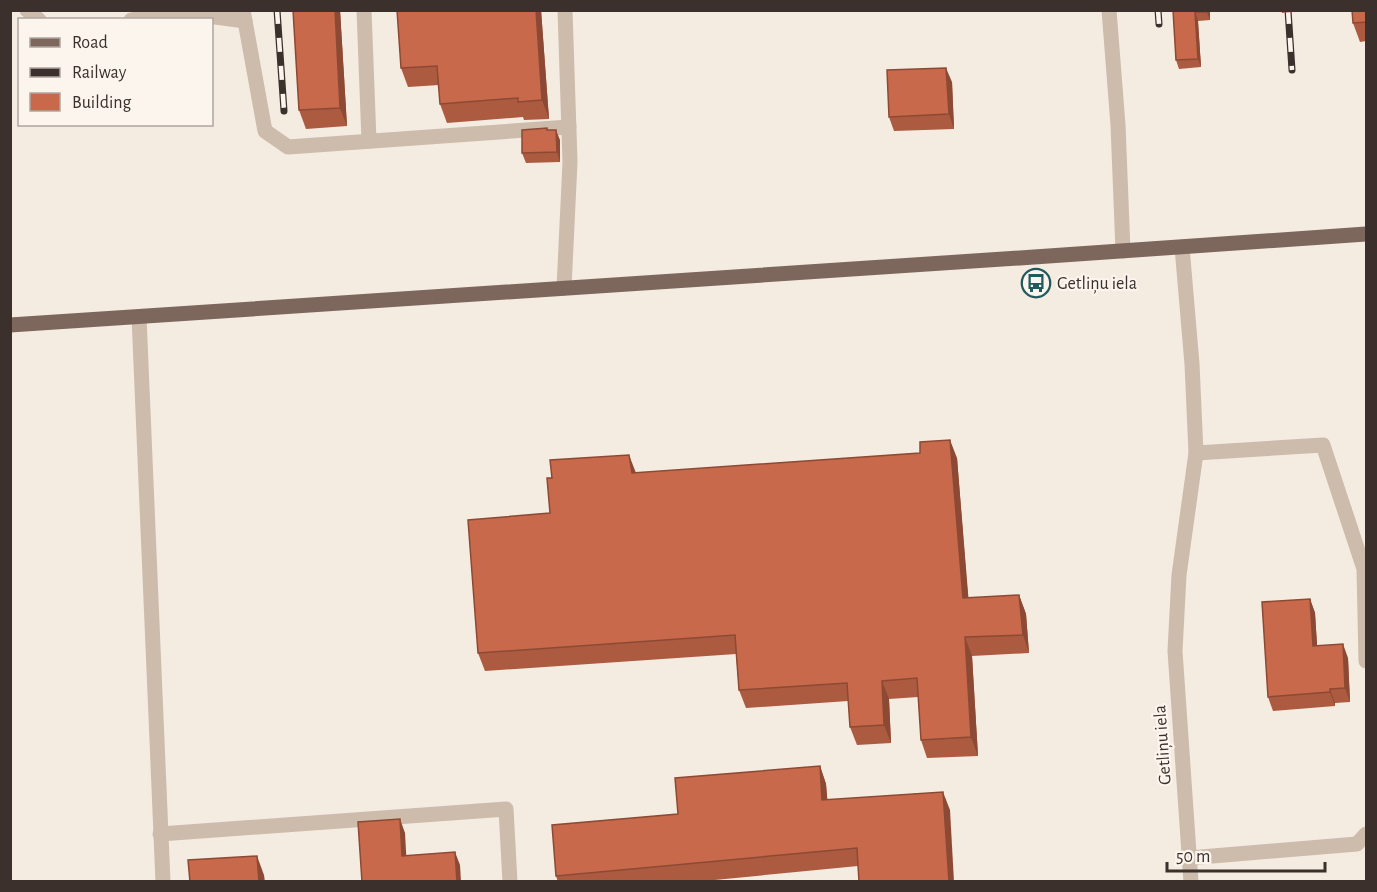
<svg xmlns="http://www.w3.org/2000/svg" width="1377" height="892" font-family="'Alegreya Sans',sans-serif">
	<style>
		.lines { fill: none; stroke-linecap: round; stroke-linejoin: round }
		.minor { stroke: #cdbbac; stroke-width: 15 }
		.major { stroke: #7d675c; stroke-width: 15 }
		.rail-casing { stroke: #3b302b; stroke-width: 7 }
		.rail { stroke: #fbf5ee; stroke-width: 4.5; stroke-dasharray: 14; stroke-linecap: butt }
		.wall { fill: #ac5a40 }
		.shaded-wall { fill: #8c4a34 }
		.building { fill: #c8694b; stroke: #8c4a34; stroke-width: 1.5 }
		.labels { text-anchor: middle; stroke-width: 4.5; stroke-linejoin: round; paint-order: stroke }
		.poi-label { font-size: 18px; fill: #3b302b; stroke: #fbf5ee; text-anchor: start }
		.street-label { font-size: 18px; fill: #3b302b; stroke: #fbf5ee }
	</style>
	<rect width="100%" height="100%" fill="#f4ebe1"/>
	<g class="lines">
		<!-- minor -->
		<g class="minor">
			<polyline points="27,10 39,20"/>
			<polyline points="243,10 265,131 288,147 569,127"/>
			<polyline points="364,10 369,141"/>
			<polyline points="1109,10 1118,125 1123,251"/>
			<polyline points="131,20 186,13 245,21"/>
			<polyline points="1182,247 1192,364 1196,453 1179,575 1175,651 1191,882"/>
			<polyline points="564,288 570,162 565,10"/>
			<polyline points="139,317 163,882"/>
			<polyline points="1196,453 1323,445 1364,569 1366,661"/>
			<polyline points="160,834 506,809 510,882"/>
			<polyline points="1189,858 1357,844 1366,834"/>
		</g>
		<!-- major -->
		<polyline class="major" points="10,325 1034,257 1366,234"/>
		<!-- rail casing -->
		<g class="rail-casing">
			<g id="rail">
				<polyline points="277,10 284,111"/>
				<polyline points="1158,10 1159,24"/>
				<polyline points="1288,10 1292,70"/>
			</g>
		</g>
		<!-- rail -->
		<use href="#rail" class="rail"/>
	</g>
	<!-- wall -->
	<g class="wall">
		<polygon points="293,10 340,10 347,126 306,129 299,110"/>
		<polygon points="541,10 549,119 524,120 523,117 447,123 440,104 439,85 408,87 401,68"/>
		<polygon points="1173,10 1210,10 1210,20 1198,21 1201,67 1179,69 1176,60"/>
		<polygon points="1281,10 1312,10 1282,13"/>
		<polygon points="1366,10 1366,41 1360,42 1353,23"/>
		<polygon points="952,82 954,129 894,131 889,117"/>
		<polygon points="548,130 560,140 560,162 526,163 522,153"/>
		<polygon points="957,458 968,598 1019,595 1026,614 1029,653 972,656 978,756 927,758 921,740 918,697 889,699 891,743 857,745 850,727 848,701 746,708 739,690 736,654 485,671 478,653 550,513 636,473"/>
		<polygon points="1310,599 1315,613 1317,645 1348,658 1350,702 1335,703 1335,706 1273,711 1268,697"/>
		<polygon points="820,766 826,784 827,799 950,810 858,866 694,882 558,882 556,876 678,814"/>
	</g>
	<!-- shaded-wall -->
	<g class="shaded-wall">
		<polygon points="335,10 340,10 347,126 340,108"/>
		<polygon points="536,10 541,10 549,119 542,100"/>
		<polygon points="1207,10 1210,10 1210,20 1207,12"/>
		<polygon points="1195,12 1198,21 1201,67 1198,59"/>
		<polygon points="946,68 952,82 954,129 949,114"/>
		<polygon points="556,130 560,140 560,162 557,152"/>
		<polygon points="950,440 957,458 970,617 963,598"/>
		<polygon points="629,455 636,473 632,473"/>
		<polygon points="1019,595 1026,614 1029,653 1023,635"/>
		<polygon points="1310,599 1315,613 1318,660 1313,646"/>
		<polygon points="965,637 972,656 978,756 971,737"/>
		<polygon points="1343,644 1348,658 1350,702 1345,688"/>
		<polygon points="882,681 889,699 891,743 884,725"/>
		<polygon points="1330,689 1335,703 1335,706 1330,692"/>
		<polygon points="820,766 826,784 829,817 822,800"/>
		<polygon points="943,792 950,810 954,882 949,882"/>
		<polygon points="400,819 405,833 407,869 402,856"/>
		<polygon points="455,852 460,865 461,882 457,882"/>
		<polygon points="257,856 264,875 265,882 259,882"/>
	</g>
	<!-- building -->
	<g class="building">
		<polygon points="293,10 335,10 340,108 299,110"/>
		<polygon points="397,10 536,10 542,100 518,102 518,98 440,104 437,66 401,68"/>
		<polygon points="1173,10 1207,10 1207,12 1195,12 1198,59 1176,60"/>
		<polygon points="1352,10 1366,10 1366,22 1353,23"/>
		<polygon points="946,68 949,114 889,117 887,70"/>
		<polygon points="547,128 547,130 556,130 557,152 522,153 522,130"/>
		<polygon points="950,440 963,598 1019,595 1023,635 965,637 971,737 921,740 917,678 882,681 884,725 850,727 847,683 739,690 735,635 478,653 468,520 550,513 547,478 552,478 550,460 629,455 632,473 920,453 920,442"/>
		<polygon points="1310,599 1313,646 1343,644 1345,688 1330,689 1330,692 1268,697 1262,602"/>
		<polygon points="820,766 822,800 943,792 949,882 859,882 857,848 556,876 552,825 678,814 675,778"/>
		<polygon points="400,819 402,856 455,852 457,882 362,882 358,822"/>
		<polygon points="257,856 259,882 190,882 188,860"/>
	</g>
	<!-- icons -->
	<defs>
		<g id="bus-ring" transform="scale(1.5)"><circle r="9.5" fill="#fbf5ee" stroke="#1f5a5e" stroke-width="1.5"/><path d="M-5-6H5V4H4V6H2V4H-2V6H-4V4H-5ZM-3.5-4V0h7V-4ZM-3.5 1.2v1.5H-2V1.2ZM2 1.2v1.5H3.5V1.2Z" fill="#1f5a5e"/></g>
	</defs>
	<g fill-rule="evenodd">
		<use href="#bus-ring" x="1036" y="283"/>
	</g>
	<g class="labels">
		<!-- poi labels -->
		<g class="poi-label">
			<text x="1057" y="289">Getliņu iela</text>
		</g>
		<!-- street labels -->
		<g class="street-label">
			<text transform="translate(1162 745) rotate(-94)" y="6">Getliņu iela</text>
		</g>
	</g>
	<!-- border -->
	<rect width="1377" height="892" fill="none" stroke="#3b302b" stroke-width="24"/>
	<!-- legend -->
	<rect x="18" y="18" width="195" height="108" fill="#fbf5ee" stroke="#aea6a0" stroke-width="1.5"/>
	<rect x="30" y="38" width="30" height="9" fill="#7d675c" stroke="#aea6a0" stroke-width="1.5"/>
	<text x="72" y="48" font-size="18" fill="#3b302b">Road</text>
	<rect x="30" y="68" width="30" height="9" fill="#3b302b" stroke="#aea6a0" stroke-width="1.5"/>
	<text x="72" y="78" font-size="18" fill="#3b302b">Railway</text>
	<rect x="30" y="93" width="30" height="18" fill="#c8694b" stroke="#aea6a0" stroke-width="1.5"/>
	<text x="72" y="108" font-size="18" fill="#3b302b">Building</text>
	<!-- scale -->
	<path d="M1167 862v9h158v-9" fill="none" stroke="#3b302b" stroke-width="3"/>
	<text x="1176" y="862" font-size="18" fill="#3b302b" stroke="#fbf5ee" stroke-width="4.5" paint-order="stroke">50 m</text>
</svg>
